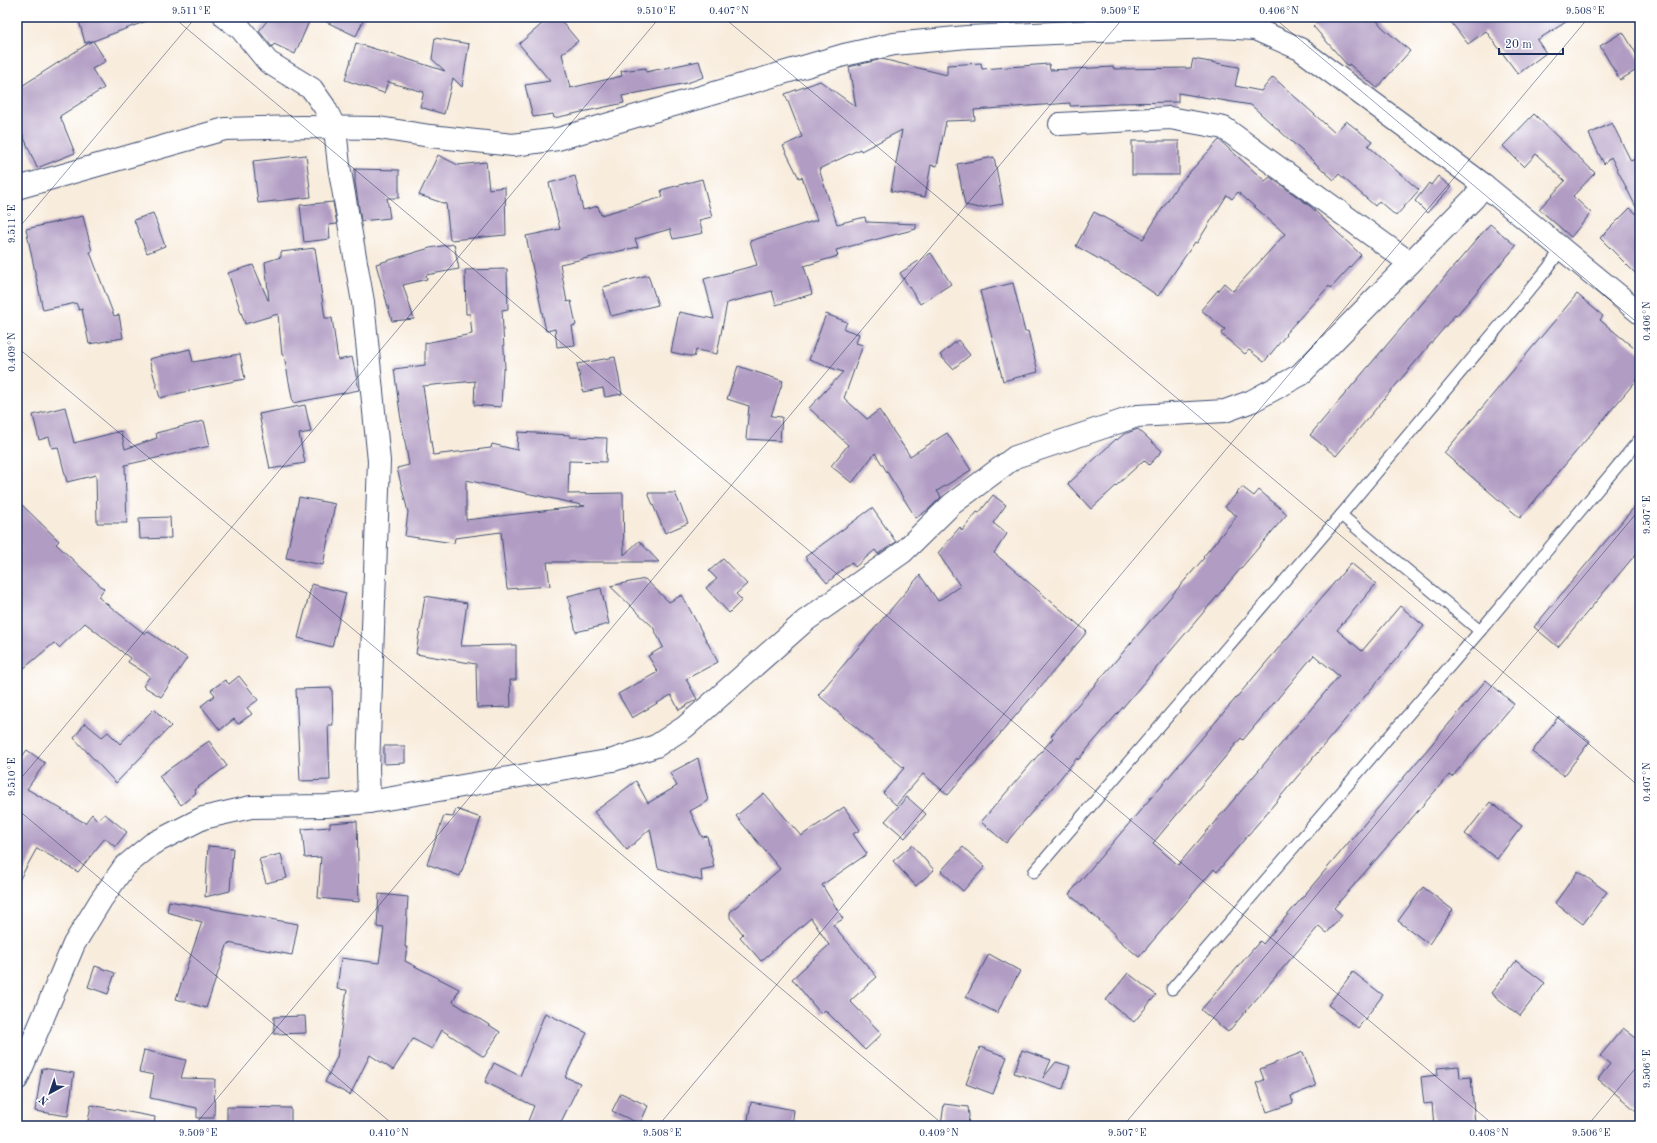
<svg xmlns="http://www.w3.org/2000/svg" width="1657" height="1143" font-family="'Old Standard TT',serif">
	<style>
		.building { fill: #b19cc3; fill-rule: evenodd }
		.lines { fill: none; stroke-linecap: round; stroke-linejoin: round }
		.service-casing { stroke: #3c4b71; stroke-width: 13 }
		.minor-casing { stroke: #3c4b71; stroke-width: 24 }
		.service { stroke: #fff; stroke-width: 11 }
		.minor { stroke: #fff; stroke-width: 22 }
		.ticks { fill: none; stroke: #1b2f5e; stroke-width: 1; stroke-opacity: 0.45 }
		.neatline { fill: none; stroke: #1b2f5e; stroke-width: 1.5 }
		.ticks-label { font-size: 10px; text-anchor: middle; fill: #1b2f5e }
	</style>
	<rect width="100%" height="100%" fill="#fff"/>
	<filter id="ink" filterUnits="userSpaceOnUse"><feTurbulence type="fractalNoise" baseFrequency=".025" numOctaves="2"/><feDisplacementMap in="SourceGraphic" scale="8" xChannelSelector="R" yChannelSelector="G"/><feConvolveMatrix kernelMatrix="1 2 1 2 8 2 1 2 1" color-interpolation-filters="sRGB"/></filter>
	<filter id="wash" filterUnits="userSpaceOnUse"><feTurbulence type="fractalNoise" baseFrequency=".012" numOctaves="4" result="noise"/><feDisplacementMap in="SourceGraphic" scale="16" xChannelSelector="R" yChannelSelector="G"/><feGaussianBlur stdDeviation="0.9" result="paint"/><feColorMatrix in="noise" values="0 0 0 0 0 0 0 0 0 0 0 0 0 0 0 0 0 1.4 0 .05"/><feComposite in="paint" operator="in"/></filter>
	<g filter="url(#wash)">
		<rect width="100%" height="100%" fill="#f8ecdc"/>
		<g id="blocks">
			<!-- building -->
			<g class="building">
				<polygon points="78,17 152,17 152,19 93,41 106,61 92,69 104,88 60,116 75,153 37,168 22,133 17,135 17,89 92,41 85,43"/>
				<polygon points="270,17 311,17 295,54 274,44 272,47 259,31"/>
				<polygon points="316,17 365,17 356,36"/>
				<polygon points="550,17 558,17 578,41 562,54 570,88 622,76 621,71 646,68 646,72 699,61 704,77 687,83 622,96 624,103 554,118 553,114 533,117 525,85 550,81 519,44"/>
				<polygon points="1323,17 1374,17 1382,27 1410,51 1377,88 1349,64 1348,66 1313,26"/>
				<polygon points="1447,17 1574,17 1537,40 1546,53 1518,74 1486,31 1468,44"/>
				<polygon points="1623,32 1640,60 1640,68 1620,80 1600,46"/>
				<polygon points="435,38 469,44 462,87 453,78 444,114 420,107 424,92 388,82 384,93 345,80 356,43 445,71 432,59"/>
				<polygon points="882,59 947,75 947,65 981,63 982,69 1049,64 1050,70 1114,67 1114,69 1191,68 1193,59 1239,67 1235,86 1261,91 1273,77 1335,133 1346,121 1372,141 1368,146 1419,190 1396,216 1379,201 1375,206 1339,174 1334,180 1251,105 1178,93 1178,102 1116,103 1116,104 1070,106 1070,103 974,110 975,120 946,121 937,166 931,165 925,197 891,191 902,130 861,151 860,149 819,169 837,224 865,217 866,222 916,224 916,229 836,250 838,256 804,266 812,294 776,305 772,291 727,303 717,354 696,350 694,357 671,352 679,312 714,319 704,279 757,265 750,241 817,220 802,177 799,178 783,146 802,137 785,94 820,81 856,107 849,67"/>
				<polygon points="1534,114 1595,173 1573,196 1591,213 1571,237 1539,209 1565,181 1536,154 1524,167 1503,146"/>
				<polygon points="1612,123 1631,161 1640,156 1640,215 1611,157 1604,164 1589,134"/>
				<polygon points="1219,140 1265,181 1270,177 1310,206 1361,255 1331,288 1329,286 1285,334 1286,335 1264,362 1249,350 1245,354 1221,334 1225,329 1201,310 1224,283 1233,291 1285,234 1238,192 1232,199 1227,195 1197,243 1195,242 1158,296 1129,276 1076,246 1094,212 1143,239 1177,186"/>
				<rect x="1132" y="141" width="47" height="34"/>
				<polygon points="306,155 311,197 258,203 253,161"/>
				<polygon points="438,155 458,165 486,162 489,189 505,187 506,235 450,240 446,204 419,195"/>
				<polygon points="994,157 1003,204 979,208 965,205 957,164"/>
				<polygon points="355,169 399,170 399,198 387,198 390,218 361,221 355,182"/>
				<polygon points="575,176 583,210 598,206 601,215 663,197 661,190 702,179 712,217 699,220 703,233 673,239 670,229 635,239 638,247 560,264 567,302 571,301 576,325 572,326 575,345 557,347 555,329 546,331 526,236 560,229 549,183"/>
				<polygon points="1438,176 1451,187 1427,213 1415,201 1429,183 1431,185"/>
				<polygon points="333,202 337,224 329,225 330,239 304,242 300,205"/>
				<polygon points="1630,208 1640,217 1640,278 1600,238"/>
				<polygon points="153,213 165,246 147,253 134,220"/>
				<polygon points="83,216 92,251 90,252 114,316 119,315 123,338 89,344 82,309 79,310 76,303 43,310 26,229"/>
				<polygon points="1490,224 1516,246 1456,316 1455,315 1336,456 1310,435"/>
				<polygon points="454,244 459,269 426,275 427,279 403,285 414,319 392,321 376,264 430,248"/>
				<polygon points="315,248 325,318 332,318 338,360 352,357 359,390 293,403 284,355 282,355 278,314 245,324 228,273 253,265 268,300 269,300 265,262 281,257 281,252"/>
				<polygon points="931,253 951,284 920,304 900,273"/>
				<path d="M507 269 508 309 502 310 505 369H503L501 407 474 405 475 381 423 386 433 455 491 448 492 444 517 450 518 432 570 435V437L607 438 606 462 569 461 568 494 623 493 624 555 639 541 659 562H547L550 586 507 589 501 532 455 538 454 543 405 536 408 512 397 468 409 465 400 413 394 369 425 365V343L472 334 470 314H466L465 270ZM466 480 568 502 585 506 466 520Z"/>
				<polygon points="648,275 658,305 611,316 603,287"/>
				<polygon points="1013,283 1025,332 1028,331 1038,372 1003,381 980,291"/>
				<polygon points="1577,294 1603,316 1600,320 1640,353 1640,376 1520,518 1444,453"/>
				<polygon points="826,314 847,322 844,329 859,334 856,343 863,345 844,398 867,419 879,410 910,456 947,433 971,470 937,491 941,497 929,509 916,518 875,453 852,483 831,466 848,445 809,408 843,372 809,360"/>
				<polygon points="958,340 970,355 953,369 940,355"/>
				<polygon points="190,349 193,362 240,354 245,379 200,388 160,398 149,359"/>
				<polygon points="615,357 622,394 605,397 603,388 583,392 577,364"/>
				<polygon points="738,366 783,381 771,416 782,417 780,441 746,439 749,406 727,399"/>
				<polygon points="305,405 311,432 299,434 305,463 270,469 259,414"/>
				<polygon points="65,407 74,443 121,431 125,449 157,438 156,433 204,421 210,446 125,465 127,523 97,523 96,475 67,482 58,447 52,448 49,437 39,440 33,415"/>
				<polygon points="1138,429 1162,451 1149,465 1144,460 1091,509 1068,484 1116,439 1117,440 1124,434"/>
				<polygon points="1242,487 1254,496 1259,490 1287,514 1078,760 1077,758 1006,843 981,822 1053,738 1051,736 1204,558 1203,557 1237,516 1225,507"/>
				<polygon points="648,493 675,493 688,523 665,533"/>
				<polygon points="993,495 1006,505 993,523 1007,534 994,553 1087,632 948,795 923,774 896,805 883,793 904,768 818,695 920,575 938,601 960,586 938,553 960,527 962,531 977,512 979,513"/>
				<polygon points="299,497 335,504 323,565 286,558"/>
				<polygon points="17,500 59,541 56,544 104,589 98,597 145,634 147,631 187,658 161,697 143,686 150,676 128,662 130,658 85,623 59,648 54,643 17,674"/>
				<polygon points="1640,500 1640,549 1558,647 1534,627"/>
				<polygon points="872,508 896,542 878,554 875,550 855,567 851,562 827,583 805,557"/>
				<polygon points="170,517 171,538 140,539 139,518"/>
				<polygon points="723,559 747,584 736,594 742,600 729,613 706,588 717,579 709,571"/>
				<path d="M1351 563 1376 584 1337 630 1362 651 1400 606 1424 626 1217 872 1214 869 1139 957 1114 936 1115 934 1069 894ZM1314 655 1339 676 1178 865 1153 843 1241 738 1243 740Z"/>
				<polygon points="645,579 669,602 682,595 718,662 686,679 697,699 679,710 671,695 632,718 618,694 658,672 648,656 663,647 653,627 610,586"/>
				<polygon points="312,584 346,593 332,647 298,638"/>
				<polygon points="601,588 609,624 576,632 568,596"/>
				<polygon points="425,596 467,603 461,646 516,645 516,680 510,680 511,707 477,708 476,664 416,654"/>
				<polygon points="239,676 258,700 247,708 252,714 238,724 234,719 220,730 201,706 215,695 211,690 225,680 229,684"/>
				<polygon points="1486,680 1514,704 1452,777 1449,775 1334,908 1342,915 1327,933 1319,926 1228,1032 1201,1010 1260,941 1263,944"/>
				<polygon points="332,688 333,725 328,725 330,780 300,781 296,689"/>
				<polygon points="154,709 171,726 116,783 74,738 85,723 102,737 108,732 120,744"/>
				<polygon points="1558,717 1590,741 1564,776 1532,752"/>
				<polygon points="209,741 227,766 194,790 196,793 181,805 159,776"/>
				<polygon points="384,746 405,746 405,763 384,764"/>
				<polygon points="27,750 45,763 27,789 85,823 92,814 97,820 105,814 127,832 115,847 105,838 78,872 37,848 17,884 17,763"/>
				<polygon points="698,758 708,801 690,811 702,837 707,836 714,867 701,870 702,881 658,868 650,829 627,850 594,812 636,781 648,803 677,786 670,773"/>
				<polygon points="764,793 801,836 844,807 860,830 853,834 867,854 822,885 843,919 833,925 877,977 850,1001 882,1034 865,1050 825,1010 821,1014 792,979 829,945 811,918 761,961 740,937 743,934 730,918 730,912 780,869 736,816"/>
				<polygon points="907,797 926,814 905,838 885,821"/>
				<polygon points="1490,802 1522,826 1497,859 1465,834"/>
				<polygon points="456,809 481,818 460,876 427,864 444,816 453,817"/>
				<polygon points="357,821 359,902 318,898 321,857 305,858 302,829 330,827 330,823"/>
				<polygon points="912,845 934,870 916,886 893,861"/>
				<polygon points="208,846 233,848 230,891 205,897"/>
				<polygon points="963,847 985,867 963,891 941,871"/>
				<polygon points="281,854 287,878 266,883 259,859"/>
				<polygon points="1578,871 1607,892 1583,924 1555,903"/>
				<polygon points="1423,887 1453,910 1429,944 1398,921"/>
				<polygon points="379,894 408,897 405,947 407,947 405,961 459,989 453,1002 500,1032 484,1057 442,1030 432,1049 413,1039 393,1070 370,1055 350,1095 325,1082 337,1057 347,990 337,989 341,958 379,963 384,928 377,927"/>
				<polygon points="169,901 298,924 292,955 228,943 206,1008 176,999 202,922 167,912"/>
				<polygon points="989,954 1020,971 997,1013 966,997"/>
				<polygon points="1516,961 1545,983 1520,1016 1491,993"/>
				<polygon points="95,966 115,973 108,994 88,987"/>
				<polygon points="1353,972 1383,995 1358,1028 1328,1005"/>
				<polygon points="1128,973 1156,995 1134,1022 1106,1000"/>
				<polygon points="545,1013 587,1033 565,1077 580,1083 559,1126 526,1126 534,1106 485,1082 494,1063 520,1076"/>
				<polygon points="305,1016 306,1033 274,1034 274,1017"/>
				<polygon points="1623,1028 1640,1041 1640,1114 1598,1079 1610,1064 1600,1056"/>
				<polygon points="980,1047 1007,1057 993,1094 966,1084"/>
				<polygon points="144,1050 186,1060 181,1078 215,1079 214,1118 197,1118 197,1108 150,1098 154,1075 139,1072"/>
				<polygon points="1022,1050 1051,1060 1043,1078 1056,1062 1070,1066 1063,1089 1014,1073"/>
				<polygon points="1303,1052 1316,1086 1291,1096 1293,1103 1267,1112 1256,1083 1264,1080 1260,1069"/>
				<polygon points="1459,1066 1460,1078 1471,1077 1475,1124 1434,1126 1432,1103 1424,1104 1421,1077 1438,1075 1437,1068"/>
				<polygon points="42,1068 74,1073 68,1116 35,1111"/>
				<polygon points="621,1093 648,1106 640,1124 612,1111"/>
				<polygon points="751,1102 794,1110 792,1126 747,1126"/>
				<polygon points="944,1104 968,1107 969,1115 968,1126 941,1126"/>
				<polygon points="91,1105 155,1117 154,1126 87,1126"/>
				<polygon points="227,1107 291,1108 291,1126 227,1126"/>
			</g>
		</g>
	</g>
	<g filter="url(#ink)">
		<use href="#blocks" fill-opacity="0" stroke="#3c4b71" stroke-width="1"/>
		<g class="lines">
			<!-- service casing -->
			<g class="service-casing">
				<g id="service">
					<polyline points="1341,515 1480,631"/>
					<polyline points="1034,872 1341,515 1548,268 1561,249"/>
					<polyline points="1172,989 1480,631 1640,439"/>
				</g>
			</g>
			<!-- minor casing -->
			<g class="minor-casing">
				<g id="minor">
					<polyline points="1060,124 1170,118 1224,128 1410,263"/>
					<polyline points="17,188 225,129 302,127 379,128 430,136 513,145 558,139 844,55 894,44 967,37 1097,31 1218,27 1255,29 1300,49 1484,185 1640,313"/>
					<polyline points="369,802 613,760 656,746 685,727 805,621 903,552 952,504 1015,457 1137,416 1225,411 1252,401 1300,375 1474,198 1484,185"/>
					<polyline points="17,1079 74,944 101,900 124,867 152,844 203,818 251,807 326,806 369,802 368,767 379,461 363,302 339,166 335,128 324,106 312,89 268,62 241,29 225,17"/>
				</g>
			</g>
			<!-- service -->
			<use href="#service" class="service"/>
			<!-- minor -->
			<use href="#minor" class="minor"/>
		</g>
	</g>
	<!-- ticks -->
	<path class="ticks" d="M173 17 1495 1126M723 17 1640 787M1273 17 1640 325M17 230 196 17M17 347 945 1126M17 783 660 17M17 809 395 1126M194 1126 1124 17M658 1126 1589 17M1123 1126 1640 509M1587 1126 1640 1063"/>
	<!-- margin -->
	<rect width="1657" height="1143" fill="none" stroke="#fff" stroke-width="44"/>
	<!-- north arrow -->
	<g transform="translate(50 1093) rotate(220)" stroke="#ffffff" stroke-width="3" paint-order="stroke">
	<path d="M0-3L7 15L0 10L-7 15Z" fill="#1b2f5e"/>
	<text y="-6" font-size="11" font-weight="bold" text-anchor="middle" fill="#1b2f5e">N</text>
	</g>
	<!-- scale -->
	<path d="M1499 48v6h64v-6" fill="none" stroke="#1b2f5e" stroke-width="2"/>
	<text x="1505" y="48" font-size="12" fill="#1b2f5e" stroke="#ffffff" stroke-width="3" paint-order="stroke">20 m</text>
	<rect x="22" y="22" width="1613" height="1099" class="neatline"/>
	<g class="ticks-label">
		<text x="191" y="14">9.511°E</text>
		<text x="656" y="14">9.510°E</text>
		<text x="729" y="14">0.407°N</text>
		<text x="1120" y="14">9.509°E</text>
		<text x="1279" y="14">0.406°N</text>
		<text x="1585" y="14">9.508°E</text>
		<text transform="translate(11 224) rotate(-90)" y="4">9.511°E</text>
		<text transform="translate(1646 321) rotate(-90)" y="4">0.406°N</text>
		<text transform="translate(11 352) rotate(-90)" y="4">0.409°N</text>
		<text transform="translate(1646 515) rotate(-90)" y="4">9.507°E</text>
		<text transform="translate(11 777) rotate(-90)" y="4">9.510°E</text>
		<text transform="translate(1646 782) rotate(-90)" y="4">0.407°N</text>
		<text transform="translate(1646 1069) rotate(-90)" y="4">9.506°E</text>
		<text x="198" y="1136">9.509°E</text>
		<text x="389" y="1136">0.410°N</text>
		<text x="662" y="1136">9.508°E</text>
		<text x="939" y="1136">0.409°N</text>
		<text x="1127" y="1136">9.507°E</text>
		<text x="1489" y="1136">0.408°N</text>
		<text x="1591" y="1136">9.506°E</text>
	</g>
</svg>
